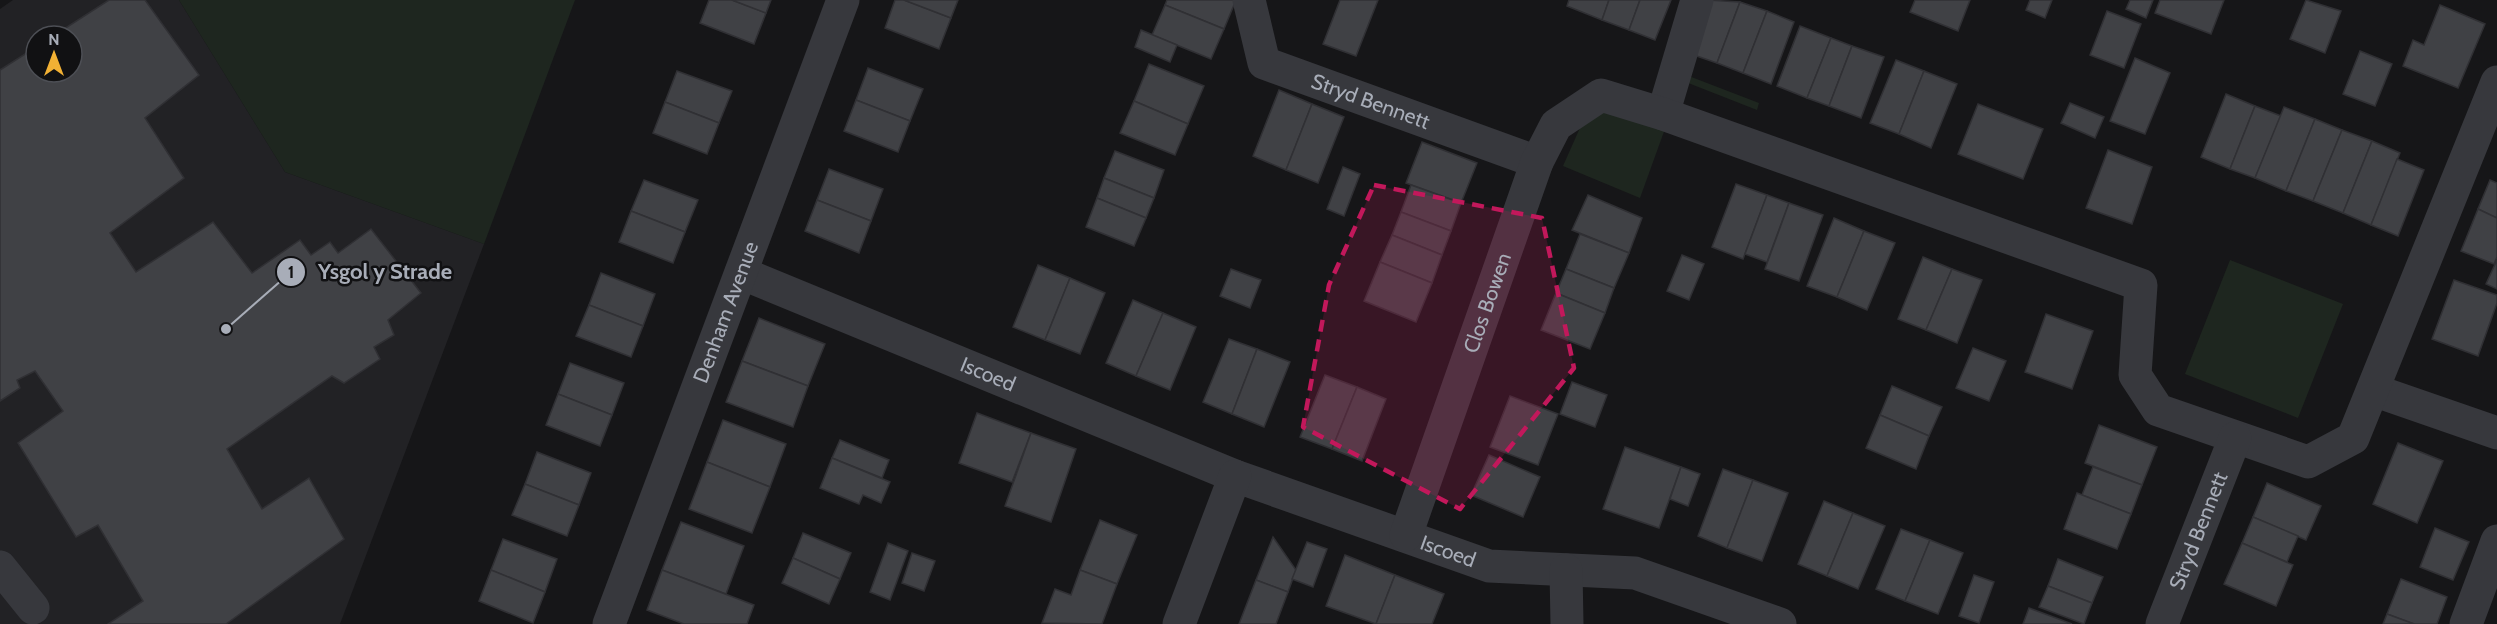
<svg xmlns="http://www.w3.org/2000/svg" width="2497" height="624" font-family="Cabin,sans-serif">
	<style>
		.built { fill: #222225; fill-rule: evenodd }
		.green { fill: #1e261f }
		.building { fill: #404145; stroke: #303034; stroke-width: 1.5 }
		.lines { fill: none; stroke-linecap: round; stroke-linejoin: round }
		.minor { stroke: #37383d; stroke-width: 33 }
		.marked { fill: #c2185b; fill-opacity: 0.2; stroke: #c2185b; stroke-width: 4.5; stroke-dasharray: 12 8; stroke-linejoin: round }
		.labels { text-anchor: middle; stroke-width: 5; stroke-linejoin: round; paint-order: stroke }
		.street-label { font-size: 21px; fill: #a8adb8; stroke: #111113 }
		.leader { fill: none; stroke: #a8adb8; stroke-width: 2 }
		.callout-dot { fill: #a8adb8; stroke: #111113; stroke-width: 2 }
		.mark-label { font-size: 18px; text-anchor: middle; font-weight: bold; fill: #111 }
		.callout-label { font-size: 22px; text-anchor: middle; font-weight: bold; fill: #a8adb8; stroke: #111113; stroke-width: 5; stroke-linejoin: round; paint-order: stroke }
	</style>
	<rect width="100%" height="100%" fill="#161618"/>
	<!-- built -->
	<path class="built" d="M13 0H179L285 172 484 244 340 624H0V9ZM36 36H72V72H36Z"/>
	<!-- green -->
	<g class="green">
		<polygon points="179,0 575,0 484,244 285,172"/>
		<polygon points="1681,73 1759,103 1757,110 1678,79"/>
		<polygon points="1605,110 1666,126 1640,198 1563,166 1583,121"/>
		<polygon points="2230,260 2343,304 2298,418 2185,374"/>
	</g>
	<!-- building -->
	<g class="building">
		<polygon points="109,0 145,0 199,75 145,118 184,178 110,233 136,272 213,222 252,273 300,240 311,255 330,242 338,253 371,229 421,293 388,320 394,335 374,347 380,359 344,383 332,376 227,449 262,509 309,478 344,539 226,624 108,624 143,601 98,525 76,537 18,443 63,411 35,371 17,380 20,388 0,401 0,70 36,47 36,72 72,72 72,36 53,36"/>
		<polygon points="709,0 732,0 766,13 754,44 700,23"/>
		<polygon points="732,0 771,0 766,13"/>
		<polygon points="895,0 904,0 951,18 939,49 885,28"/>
		<polygon points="904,0 958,0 951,18"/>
		<polygon points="1167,0 1236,0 1224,29 1165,5"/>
		<polygon points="1340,0 1378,0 1356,56 1323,44"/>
		<polygon points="1569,0 1609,0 1602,20 1567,6"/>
		<polygon points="1609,0 1640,0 1629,30 1602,20"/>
		<polygon points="1640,0 1671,0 1655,40 1629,30"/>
		<polygon points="1708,0 1740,2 1717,63 1688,53"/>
		<polygon points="1915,0 1970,0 1958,31 1910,12"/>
		<polygon points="2030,0 2052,0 2045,18 2026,10"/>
		<polygon points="2130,0 2153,0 2146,18 2126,9"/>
		<polygon points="2160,0 2224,0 2211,34 2155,13"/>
		<polygon points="2306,0 2341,11 2325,53 2290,39"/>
		<polygon points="1740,2 1767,11 1743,73 1717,63"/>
		<polygon points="1165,5 1224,29 1211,59 1152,35"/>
		<polygon points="2440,5 2485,24 2458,88 2403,66 2413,40 2424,45"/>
		<polygon points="1767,11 1794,22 1771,84 1743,73"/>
		<polygon points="2107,11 2141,24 2124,68 2090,55"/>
		<polygon points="1800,26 1831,38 1807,98 1777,86"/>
		<polygon points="1141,30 1177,45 1170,62 1135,47"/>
		<polygon points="1831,38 1852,46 1829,106 1807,98"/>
		<polygon points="1852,46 1884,57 1861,118 1829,106"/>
		<polygon points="2360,51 2392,64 2375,106 2343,94"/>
		<polygon points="2135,58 2170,73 2145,134 2110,121"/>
		<polygon points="1896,60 1924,71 1899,134 1870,123"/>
		<polygon points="1149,64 1204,86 1188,124 1134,101"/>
		<polygon points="868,68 923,89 910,121 856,100"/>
		<polygon points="677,71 732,91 719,123 665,102"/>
		<polygon points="1924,71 1957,84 1931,148 1899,134"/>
		<polygon points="1279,90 1312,104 1286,170 1253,156"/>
		<polygon points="2226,94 2255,106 2230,169 2201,157"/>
		<polygon points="856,100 910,121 898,152 844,131"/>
		<polygon points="1134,101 1188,124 1175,155 1120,133"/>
		<polygon points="665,102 719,123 707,154 653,133"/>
		<polygon points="2070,103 2104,117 2095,138 2061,123"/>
		<polygon points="1312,104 1344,117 1318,183 1286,170"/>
		<polygon points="1978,104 2043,129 2023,179 1958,154"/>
		<polygon points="2255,106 2281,116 2255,178 2230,169"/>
		<polygon points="2284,107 2315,119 2286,191 2255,178"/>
		<polygon points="2315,119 2342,130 2313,201 2286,191"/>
		<polygon points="2342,130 2372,141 2343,213 2313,201"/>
		<polygon points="2372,141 2400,153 2371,225 2343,213"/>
		<polygon points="1422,142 1477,163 1461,203 1406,183"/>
		<polygon points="2108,150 2152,167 2132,224 2086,208"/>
		<polygon points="1115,151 1164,170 1154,198 1104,178"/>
		<polygon points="2397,159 2424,170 2398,236 2371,225"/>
		<polygon points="1343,167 1360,174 1344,216 1327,209"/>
		<polygon points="829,169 883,189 871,221 817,200"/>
		<polygon points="1104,178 1154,198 1146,218 1097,198"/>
		<polygon points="644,180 698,200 685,232 631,211"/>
		<polygon points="2490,180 2497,183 2497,218 2478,209"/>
		<polygon points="1736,184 1767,195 1743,259 1712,247"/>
		<polygon points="1411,185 1461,203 1451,231 1401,212"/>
		<polygon points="1588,195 1642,218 1629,253 1572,230"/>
		<polygon points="1767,195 1789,203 1767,262 1745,254"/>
		<polygon points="1097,198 1146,218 1134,246 1086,227"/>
		<polygon points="817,200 871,221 859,253 805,231"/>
		<polygon points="1789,203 1823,215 1799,281 1765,269"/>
		<polygon points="2478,209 2497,218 2497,257 2494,264 2461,251"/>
		<polygon points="631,211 685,232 673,263 619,242"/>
		<polygon points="1401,212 1451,231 1442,255 1392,235"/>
		<polygon points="1834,218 1864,231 1837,297 1807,286"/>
		<polygon points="1864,231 1895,243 1867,310 1837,297"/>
		<polygon points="1580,234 1629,253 1614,288 1566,269"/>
		<polygon points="1392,235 1442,255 1432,283 1380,262"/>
		<polygon points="1682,255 1704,264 1689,300 1667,291"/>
		<polygon points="1923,257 1952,269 1926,330 1898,319"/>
		<polygon points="2497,260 2497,289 2486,284"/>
		<polygon points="1380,262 1432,283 1416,322 1364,301"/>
		<polygon points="1038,265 1070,278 1045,340 1013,327"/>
		<polygon points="1231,269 1261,280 1250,308 1220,296"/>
		<polygon points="1566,269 1614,288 1605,313 1556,293"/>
		<polygon points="1952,269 1982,280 1957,343 1926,330"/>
		<polygon points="601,273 655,294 643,326 589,305"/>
		<polygon points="1070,278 1105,293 1080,354 1045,340"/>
		<polygon points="2454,280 2497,295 2497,303 2478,356 2432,339"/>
		<polygon points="1556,293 1605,313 1590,349 1541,330"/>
		<polygon points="1133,300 1163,313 1136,376 1106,363"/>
		<polygon points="589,305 643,326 631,357 576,336"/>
		<polygon points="1163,313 1196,327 1170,390 1136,376"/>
		<polygon points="2046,314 2093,331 2072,389 2025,372"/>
		<polygon points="759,318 825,344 808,386 742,361"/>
		<polygon points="1229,339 1257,349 1232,414 1203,402"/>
		<polygon points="1973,348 2006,361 1989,401 1956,388"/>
		<polygon points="1257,349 1290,362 1264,427 1232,414"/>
		<polygon points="742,361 808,386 793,427 726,402"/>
		<polygon points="570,363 624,383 612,415 558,394"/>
		<polygon points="1325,375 1357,387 1332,449 1300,437"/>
		<polygon points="1572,382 1607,395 1595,427 1560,414"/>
		<polygon points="1892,386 1942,407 1929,436 1880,415"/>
		<polygon points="1357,387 1386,399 1362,461 1332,449"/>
		<polygon points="558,394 612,415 600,446 546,425"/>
		<polygon points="1510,396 1558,414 1538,465 1490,447"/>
		<polygon points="977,413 1031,433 1012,482 959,463"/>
		<polygon points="1880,415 1929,436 1916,469 1866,448"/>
		<polygon points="723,420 786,444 770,487 707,462"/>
		<polygon points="2099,425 2157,447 2142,485 2085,463"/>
		<polygon points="1031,433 1076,449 1051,522 1005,506"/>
		<polygon points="840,440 889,460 882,478 832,458"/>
		<polygon points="2398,443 2443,461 2417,523 2373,504"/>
		<polygon points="1625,447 1681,467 1659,528 1603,509"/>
		<polygon points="537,452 591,473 579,505 525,484"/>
		<polygon points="1489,455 1540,477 1523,517 1471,495"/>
		<polygon points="832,458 890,482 881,503 863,495 859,504 820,488"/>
		<polygon points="707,462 770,487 752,533 689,509"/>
		<polygon points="1681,467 1700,474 1688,506 1670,499"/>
		<polygon points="2093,467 2142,485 2131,514 2082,495"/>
		<polygon points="1723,469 1753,480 1727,548 1698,536"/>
		<polygon points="1753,480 1788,493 1762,561 1727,548"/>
		<polygon points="2267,483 2321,506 2306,540 2253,517"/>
		<polygon points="525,484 579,505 567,536 512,515"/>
		<polygon points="2077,493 2131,514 2117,549 2064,529"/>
		<polygon points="1824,501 1853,513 1827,576 1798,564"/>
		<polygon points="1853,513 1885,526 1858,589 1827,576"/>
		<polygon points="2253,517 2298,536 2287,562 2242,543"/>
		<polygon points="1100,520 1137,535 1117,584 1080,570"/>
		<polygon points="681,522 744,546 726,594 662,570"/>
		<polygon points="2435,528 2469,542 2453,580 2420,567"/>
		<polygon points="1901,529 1930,540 1905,601 1876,589"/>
		<polygon points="803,533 851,553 840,579 793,558"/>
		<polygon points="1273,537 1296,570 1288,592 1256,580"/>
		<polygon points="503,539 557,559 545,592 491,570"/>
		<polygon points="1930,540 1963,553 1938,614 1905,601"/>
		<polygon points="1307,542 1327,549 1313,587 1292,579"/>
		<polygon points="888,543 908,551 890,600 870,592"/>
		<polygon points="2242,543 2293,565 2276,606 2224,584"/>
		<polygon points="912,553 935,561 924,591 902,583"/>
		<polygon points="1345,555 1395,575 1376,624 1326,606"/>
		<polygon points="793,558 840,579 829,604 782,583"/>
		<polygon points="2058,559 2103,577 2092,603 2048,586"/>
		<polygon points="491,570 545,592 533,623 479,601"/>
		<polygon points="662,570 754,605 747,624 684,624 647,610"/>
		<polygon points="1080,570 1117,584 1102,624 1042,623 1055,589 1071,595"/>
		<polygon points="1395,575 1444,594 1432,624 1376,624"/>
		<polygon points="1974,575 1994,582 1979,623 1959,616"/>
		<polygon points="2401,579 2447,597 2437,624 2414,624 2387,614"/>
		<polygon points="1256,580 1288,592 1276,624 1239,624"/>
		<polygon points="2048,586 2092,603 2084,624 2039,607"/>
		<polygon points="2029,608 2072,624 2023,624"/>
		<polygon points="2387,614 2414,624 2383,624"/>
	</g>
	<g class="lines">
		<!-- minor -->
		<g class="minor">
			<path id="s1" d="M1249 0 1264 63 1537 162"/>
			<polyline points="1663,114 1697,0"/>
			<path id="s2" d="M741 273 1235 476 1489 566 1635 573 1780 624"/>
			<polyline points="2373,390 2497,433"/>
			<path id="s3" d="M1406 535 1537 162 1556 125 1601 95 1663 114 2141 285 2135 375 2158 410 2308 462 2353 438 2497 82"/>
			<polyline points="0,567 33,608"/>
			<polyline points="1566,570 1567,624"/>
			<path id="s4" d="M609 624 843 0"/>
			<polyline points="1179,624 1235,476"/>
			<path id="s5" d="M2162 624 2235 438"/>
			<polyline points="2466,624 2497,541"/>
		</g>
	</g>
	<!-- marked area -->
	<path class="marked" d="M1374 185 1542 218 1574 368 1460 509 1303 427 1329 285Z"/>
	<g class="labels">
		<!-- street labels -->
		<g class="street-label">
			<text dy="7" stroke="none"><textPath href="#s1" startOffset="178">Stryd Bennett</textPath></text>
			<text dy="7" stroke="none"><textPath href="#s3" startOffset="246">Clos Bowen</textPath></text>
			<text dy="7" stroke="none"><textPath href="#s4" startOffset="333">Denham Avenue</textPath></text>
			<text dy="7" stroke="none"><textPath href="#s2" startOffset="267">Iscoed</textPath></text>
			<text dy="7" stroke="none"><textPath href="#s5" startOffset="100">Stryd Bennett</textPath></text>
			<text dy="7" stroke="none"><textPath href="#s2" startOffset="760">Iscoed</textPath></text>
		</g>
	</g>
	<!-- callouts -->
	<path class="leader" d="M226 329L291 272"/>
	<g class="callout-dot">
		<circle cx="226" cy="329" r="6"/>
		<circle cx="291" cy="272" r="15"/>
	</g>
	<g class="mark-label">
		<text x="291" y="278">1</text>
	</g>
	<g class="callout-label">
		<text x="385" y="279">Ysgol y Strade</text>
	</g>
	<!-- north arrow -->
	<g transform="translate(54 54)"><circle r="28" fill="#111113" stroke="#4d4f55" stroke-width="1.5"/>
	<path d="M0-4.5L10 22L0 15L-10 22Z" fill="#f2b134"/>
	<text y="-9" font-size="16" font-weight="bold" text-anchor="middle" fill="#a8adb8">N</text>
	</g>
</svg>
